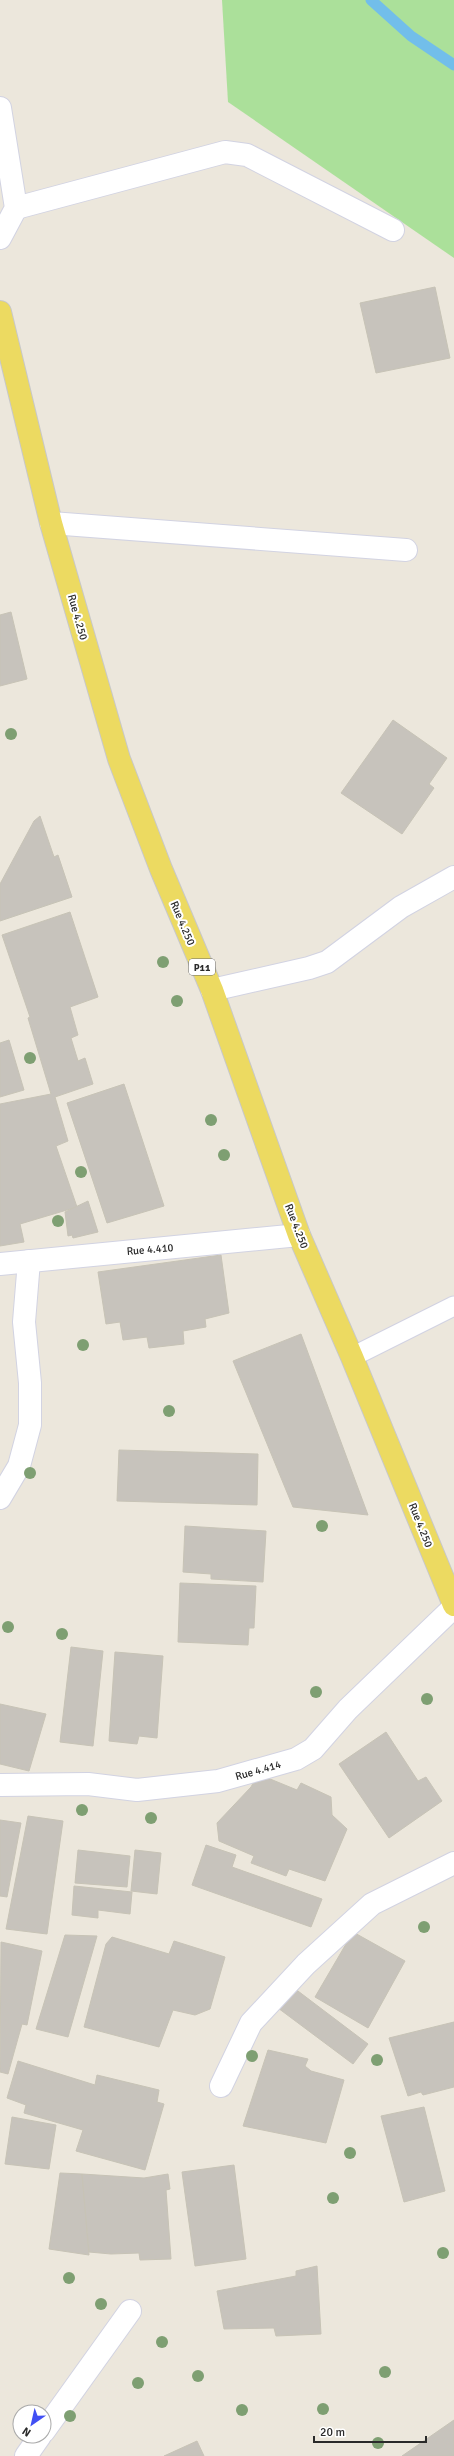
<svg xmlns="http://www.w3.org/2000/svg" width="454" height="2456" font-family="Signika,sans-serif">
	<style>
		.green { fill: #abe09a }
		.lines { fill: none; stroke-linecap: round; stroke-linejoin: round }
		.stream { stroke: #72beea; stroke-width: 11 }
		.building { fill: #c7c3bc; stroke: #c7c3b6 }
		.service-casing { stroke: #d2d3e2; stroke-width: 21 }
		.minor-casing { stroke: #d2d3e2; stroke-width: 24 }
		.primary-casing { stroke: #c8c8c8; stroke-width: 24 }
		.service { stroke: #fff; stroke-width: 19 }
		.minor { stroke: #fff; stroke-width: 22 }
		.primary { stroke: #ecda61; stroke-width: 22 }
		.tree { fill: #7e9f72 }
		.labels { text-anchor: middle; stroke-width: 4; stroke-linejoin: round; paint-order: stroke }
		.shield { fill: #fff; stroke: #6a6a6a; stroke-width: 1 }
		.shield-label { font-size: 10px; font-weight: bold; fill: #2a2a2a }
		.street-label { font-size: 11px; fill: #2a2a2a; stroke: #fff }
	</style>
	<rect width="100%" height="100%" fill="#ece7dc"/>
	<!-- green -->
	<polygon class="green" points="222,0 454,0 454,258 228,102"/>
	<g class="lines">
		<!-- stream -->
		<polyline class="stream" points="371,0 411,36 454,65"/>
	</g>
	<!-- building -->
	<g class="building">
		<polygon points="435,287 450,358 376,373 360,303"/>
		<polygon points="11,612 27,679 0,686 0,615"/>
		<polygon points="393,720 447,758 429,784 434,788 402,834 341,793"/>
		<polygon points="40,816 54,857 58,855 72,897 0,921 0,884 34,821"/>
		<polygon points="70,912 98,997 70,1007 78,1035 71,1038 78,1061 85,1058 93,1084 55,1097 68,1141 56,1146 77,1207 20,1224 24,1242 0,1246 0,1104 51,1094 28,1018 30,1017 2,935"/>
		<polygon points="9,1040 24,1090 0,1097 0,1043"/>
		<polygon points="124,1084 164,1206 107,1223 67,1103"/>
		<polygon points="88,1201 98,1232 73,1238 72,1235 68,1236 65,1212"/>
		<polygon points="221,1255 229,1313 205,1319 206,1327 183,1331 184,1344 149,1348 147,1337 123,1340 120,1322 106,1324 98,1272"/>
		<polygon points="301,1334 368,1515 293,1507 233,1361"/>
		<polygon points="119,1450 258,1454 257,1505 117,1501"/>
		<polygon points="185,1526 266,1531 263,1582 211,1579 211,1574 183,1572"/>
		<polygon points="180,1583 256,1586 254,1628 249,1628 248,1645 178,1642"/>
		<polygon points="71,1647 103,1651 93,1746 60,1742"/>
		<polygon points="115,1652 163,1656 157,1738 139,1736 137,1744 109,1741"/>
		<polygon points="0,1704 46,1714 29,1771 0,1764"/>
		<polygon points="386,1732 418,1781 426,1777 442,1801 389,1838 339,1764"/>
		<polygon points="258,1774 297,1790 301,1783 331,1797 332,1815 347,1829 325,1881 289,1869 286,1876 251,1863 254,1856 219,1841 217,1823 251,1787"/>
		<polygon points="28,1816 63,1821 47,1934 6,1929"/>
		<polygon points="0,1820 21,1823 7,1897 0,1896"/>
		<polygon points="206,1845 236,1855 232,1867 322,1899 311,1927 192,1885"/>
		<polygon points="78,1850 130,1856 127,1887 75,1883"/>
		<polygon points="135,1850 161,1853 157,1894 131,1891"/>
		<polygon points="74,1886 132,1892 130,1914 98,1910 98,1918 72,1915"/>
		<polygon points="353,1932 405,1961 368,2028 315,1997"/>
		<polygon points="65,1935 97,1936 68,2037 36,2029"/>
		<polygon points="112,1937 169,1954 174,1941 225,1957 210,2009 195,2015 173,2010 159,2047 84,2027 106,1944"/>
		<polygon points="1,1942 42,1951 27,2025 22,2024 8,2074 0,2072"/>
		<polygon points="294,1988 368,2044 353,2064 278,2008"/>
		<polygon points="454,2022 454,2087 423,2095 421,2092 408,2096 389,2038"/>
		<polygon points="268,2050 308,2059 305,2066 311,2071 344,2080 326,2143 243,2126"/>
		<polygon points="18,2061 95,2085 97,2075 159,2090 157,2102 164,2104 145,2170 76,2151 83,2130 24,2113 26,2105 7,2098"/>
		<polygon points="424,2107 445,2191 404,2202 381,2116"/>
		<polygon points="12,2117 56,2125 49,2169 5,2164"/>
		<polygon points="234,2165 246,2259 195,2266 182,2172"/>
		<polygon points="60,2173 82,2174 89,2255 49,2249"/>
		<polygon points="82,2174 144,2178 168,2174 170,2189 166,2190 171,2259 140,2260 139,2253 111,2254 89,2252"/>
		<polygon points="317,2266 321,2334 276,2336 274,2328 224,2329 217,2291 296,2276 296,2271"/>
		<polygon points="454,2420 454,2456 402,2456"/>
		<polygon points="197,2441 204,2456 164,2456"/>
	</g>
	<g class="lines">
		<!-- service casing -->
		<g class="service-casing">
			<polyline id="service" points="352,1357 454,1306"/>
		</g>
		<!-- minor casing -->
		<g class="minor-casing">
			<g id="minor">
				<polyline points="0,108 16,208 0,238"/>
				<polyline points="16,208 225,152 247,155 393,230"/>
				<polyline points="51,523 406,550"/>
				<polyline points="212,990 309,968 327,962 401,907 454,877"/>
				<polyline points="0,1264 299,1235"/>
				<polyline points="0,1498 19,1466 30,1425 30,1383 24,1322 29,1261"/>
				<polyline points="0,1785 88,1784 137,1790 218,1781 296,1759 313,1749 348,1709 454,1607"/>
				<polyline points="221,2086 251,2023 306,1964 372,1904 454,1863"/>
				<polyline points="44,2431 130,2311"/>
				<polyline points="26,2456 40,2436"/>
			</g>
		</g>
		<!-- primary casing -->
		<g class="primary-casing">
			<polyline id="primary" points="0,312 51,523 119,759 161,869 212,990 299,1235 352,1357 454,1605"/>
		</g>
		<!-- service -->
		<use href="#service" class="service"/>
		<!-- minor -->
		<use href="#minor" class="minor"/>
		<!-- primary -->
		<use href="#primary" class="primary"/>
	</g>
	<!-- trees -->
	<g class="tree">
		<circle cx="11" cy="734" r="6"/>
		<circle cx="163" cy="962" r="6"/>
		<circle cx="177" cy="1001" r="6"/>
		<circle cx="30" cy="1058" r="6"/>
		<circle cx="211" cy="1120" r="6"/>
		<circle cx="224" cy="1155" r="6"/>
		<circle cx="81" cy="1172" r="6"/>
		<circle cx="58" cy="1221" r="6"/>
		<circle cx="83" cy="1345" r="6"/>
		<circle cx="169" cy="1411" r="6"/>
		<circle cx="30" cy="1473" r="6"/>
		<circle cx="322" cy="1526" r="6"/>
		<circle cx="8" cy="1627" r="6"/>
		<circle cx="62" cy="1634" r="6"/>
		<circle cx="316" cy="1692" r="6"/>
		<circle cx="427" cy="1699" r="6"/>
		<circle cx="82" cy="1810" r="6"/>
		<circle cx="151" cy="1818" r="6"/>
		<circle cx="424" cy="1927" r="6"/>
		<circle cx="252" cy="2056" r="6"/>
		<circle cx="377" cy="2060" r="6"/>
		<circle cx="350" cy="2153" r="6"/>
		<circle cx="333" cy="2198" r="6"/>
		<circle cx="443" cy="2253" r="6"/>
		<circle cx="69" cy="2278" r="6"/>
		<circle cx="101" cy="2304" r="6"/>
		<circle cx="162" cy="2342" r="6"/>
		<circle cx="385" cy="2372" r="6"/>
		<circle cx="198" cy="2376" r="6"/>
		<circle cx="138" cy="2383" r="6"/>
		<circle cx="323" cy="2409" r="6"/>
		<circle cx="242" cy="2410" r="6"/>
		<circle cx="70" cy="2416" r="6"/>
		<circle cx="378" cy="2443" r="6"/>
	</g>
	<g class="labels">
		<!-- shield labels -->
		<rect class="shield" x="189" y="959" width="26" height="16" rx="3"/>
		<g class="shield-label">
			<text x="202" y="971">P11</text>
		</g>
		<!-- street labels -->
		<g class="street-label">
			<text transform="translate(78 617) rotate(74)" y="4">Rue 4.250</text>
			<text transform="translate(183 923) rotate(67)" y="4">Rue 4.250</text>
			<text transform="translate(297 1226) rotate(69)" y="4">Rue 4.250</text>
			<text transform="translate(150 1249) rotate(-5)" y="4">Rue 4.410</text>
			<text transform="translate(421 1525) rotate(68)" y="4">Rue 4.250</text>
			<text transform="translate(258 1770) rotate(-16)" y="4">Rue 4.414</text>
		</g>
	</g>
	<!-- north arrow -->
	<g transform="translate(32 2424) rotate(214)"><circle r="19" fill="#ffffff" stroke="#aaaaaa"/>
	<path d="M0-3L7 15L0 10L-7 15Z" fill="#414ff4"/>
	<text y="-6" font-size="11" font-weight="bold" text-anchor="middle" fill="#2a2a2a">N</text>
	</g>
	<!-- scale -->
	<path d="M314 2436v6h112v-6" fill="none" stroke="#2a2a2a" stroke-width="2"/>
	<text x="320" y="2436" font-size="12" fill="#2a2a2a" stroke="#ffffff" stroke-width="3" paint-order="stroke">20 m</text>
</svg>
